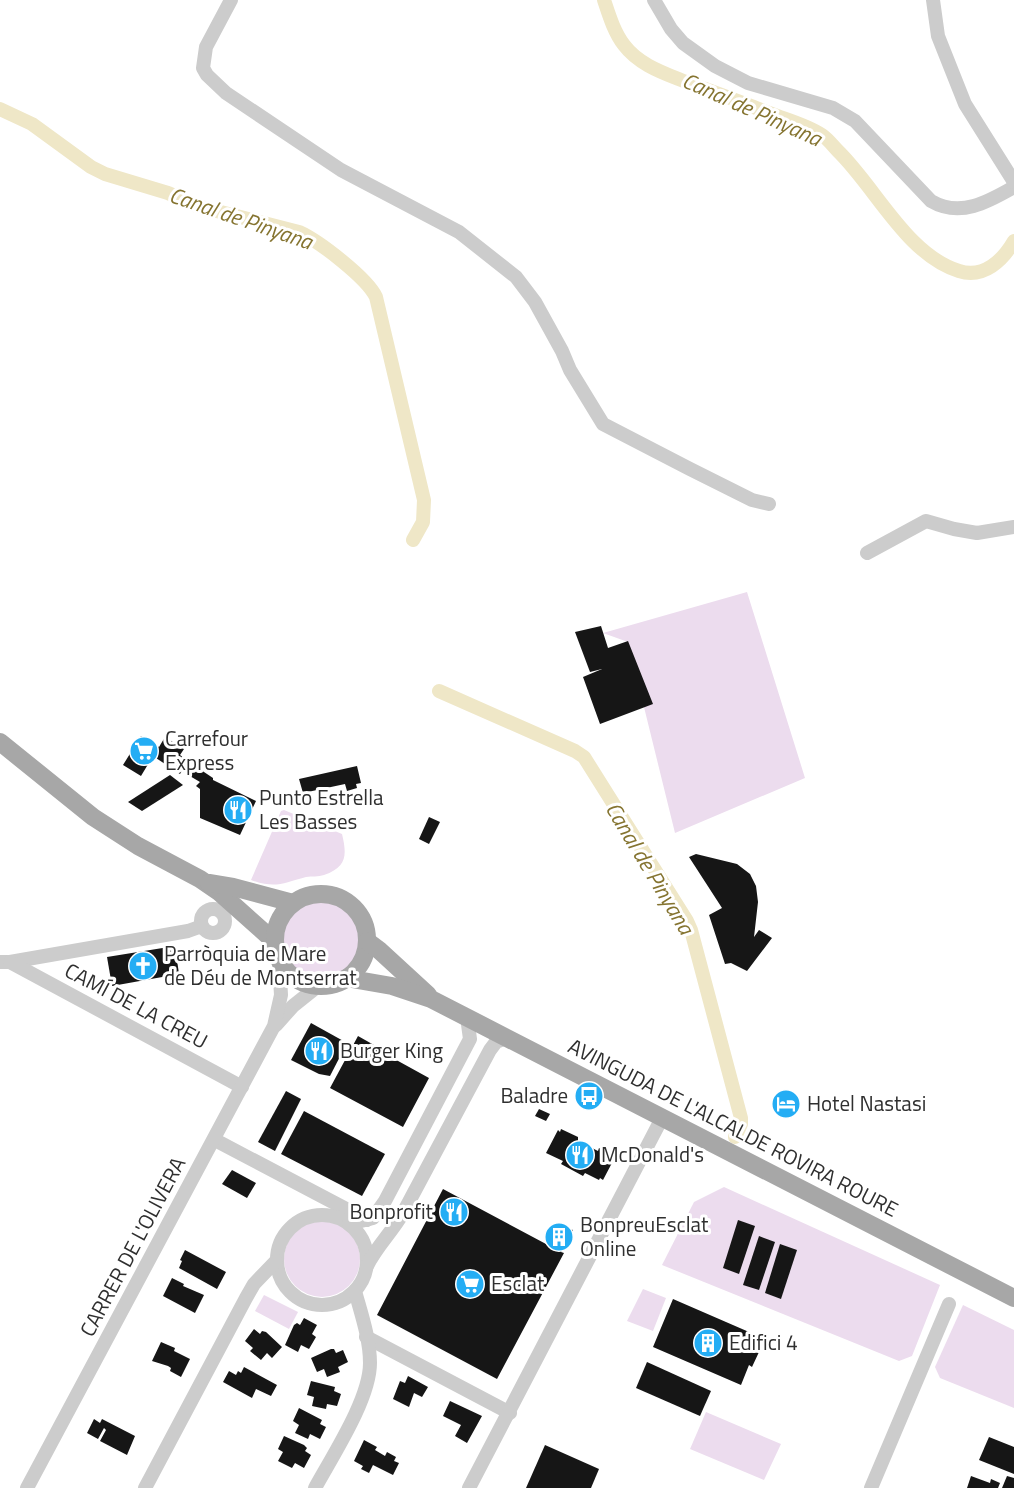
<svg xmlns="http://www.w3.org/2000/svg" width="1014" height="1488" font-family="'Titillium Web',sans-serif">
	<style>
		.green { fill: #ecdcee }
		.lines { fill: none; stroke-linecap: round; stroke-linejoin: round }
		.canal { stroke: #efe7c7; stroke-width: 14 }
		.building { fill: #161616 }
		.minor { stroke: #ccc; stroke-width: 14 }
		.major { stroke: #a7a7a7; stroke-width: 18 }
		.labels { text-anchor: middle; stroke-width: 6; stroke-linejoin: round; paint-order: stroke }
		.poi-label { font-size: 21px; fill: #2f2f2f; stroke: #fff; text-anchor: start }
		.street-label { font-size: 21px; fill: #2f2f2f; stroke: #fff }
		.water-label { font-size: 22px; font-style: italic; fill: #857430; stroke: #fff }
	</style>
	<rect width="100%" height="100%" fill="#fff"/>
	<!-- green -->
	<g class="green">
		<polygon points="747,592 805,778 675,833 628,642 603,633"/>
		<path d="M284 810 342 834C347 855 347 867 324 875 318 877 312 876 306 877 283 883 276 889 251 880L281 811Z"/>
		<circle cx="321" cy="940" r="39"/>
		<polygon points="724,1187 940,1285 912,1356 899,1361 662,1265 694,1202"/>
		<circle cx="322" cy="1259" r="38"/>
		<polygon points="643,1289 666,1298 653,1331 627,1321"/>
		<polygon points="264,1295 298,1312 289,1329 255,1311"/>
		<polygon points="963,1305 1014,1330 1014,1408 940,1378 935,1367"/>
		<polygon points="706,1412 781,1444 764,1480 690,1449"/>
	</g>
	<g class="lines">
		<!-- canal -->
		<g class="canal">
			<path d="M604 0C609 15 614 32 624 45 639 65 664 73 686 82 715 92 743 103 772 114 788 120 807 125 822 135 828 139 833 146 838 151 876 188 907 255 959 271 984 279 1003 260 1014 241"/>
			<path d="M0 109 32 124 91 167 105 174 168 193 197 206 299 232C319 241 367 278 376 297L424 500 423 522 413 540"/>
			<polyline points="439,691 575,751 584,757 687,921 691,930 741,1118 741,1124 735,1137"/>
		</g>
	</g>
	<!-- building -->
	<g class="building">
		<polygon points="601,626 608,648 628,641 653,704 600,724 583,677 602,669 590,672 575,632"/>
		<polygon points="141,736 159,747 165,737 184,749 180,755 188,761 180,774 153,756 141,776 123,765"/>
		<polygon points="189,762 213,778 213,780 256,801 240,835 200,818 200,789 196,786 200,782 183,772"/>
		<polygon points="357,766 361,783 356,784 357,788 347,791 345,784 303,793 299,779"/>
		<polygon points="170,775 183,785 142,811 128,802"/>
		<polygon points="429,817 440,822 429,844 419,839"/>
		<polygon points="696,854 737,864 750,874 756,886 758,902 754,937 759,930 772,938 747,971 731,963 725,964 709,915 722,908 689,857"/>
		<polygon points="175,946 179,974 112,986 107,957"/>
		<polygon points="311,1023 347,1043 330,1076 319,1074 291,1060"/>
		<polygon points="358,1036 381,1049 380,1051 429,1078 403,1127 330,1088"/>
		<polygon points="286,1091 301,1099 275,1151 258,1142"/>
		<polygon points="539,1109 550,1114 546,1121 535,1116"/>
		<polygon points="304,1111 385,1154 362,1196 281,1154"/>
		<polygon points="561,1129 578,1137 578,1141 598,1151 599,1148 611,1154 610,1160 613,1161 603,1180 600,1178 599,1180 585,1173 583,1176 561,1164 563,1161 546,1153 558,1130 560,1132"/>
		<polygon points="232,1170 256,1183 247,1198 222,1184"/>
		<polygon points="443,1189 546,1244 556,1224 573,1230 561,1252 564,1253 497,1379 377,1315"/>
		<polygon points="738,1220 755,1226 739,1274 723,1268"/>
		<polygon points="759,1236 775,1242 759,1290 743,1285"/>
		<polygon points="780,1244 797,1250 781,1299 765,1293"/>
		<polygon points="185,1250 226,1272 217,1289 179,1268 182,1261 180,1260"/>
		<polygon points="172,1278 184,1284 183,1286 204,1295 195,1313 163,1296"/>
		<polygon points="673,1299 765,1339 752,1367 749,1365 741,1385 653,1347"/>
		<polygon points="304,1318 317,1325 312,1334 316,1337 309,1349 301,1345 298,1352 285,1345 294,1325 297,1323 300,1325"/>
		<polygon points="254,1329 260,1334 262,1331 266,1332 282,1347 272,1358 267,1353 261,1360 250,1351 253,1348 245,1341"/>
		<polygon points="161,1342 175,1348 174,1351 190,1359 181,1377 170,1371 171,1368 168,1366 152,1361"/>
		<polygon points="331,1349 334,1349 336,1353 343,1350 348,1362 338,1367 340,1372 327,1377 324,1369 317,1372 311,1358"/>
		<polygon points="647,1362 711,1391 700,1416 636,1388"/>
		<polygon points="244,1367 277,1385 271,1396 256,1389 252,1398 223,1382 229,1371 236,1375 238,1371 241,1373"/>
		<polygon points="408,1376 428,1387 422,1397 414,1393 409,1407 393,1399 400,1381 405,1383"/>
		<polygon points="311,1381 335,1387 334,1391 341,1394 337,1406 327,1404 326,1409 312,1406 314,1397 307,1395"/>
		<polygon points="450,1401 482,1416 467,1443 455,1436 461,1425 443,1416"/>
		<polygon points="299,1408 322,1420 320,1424 326,1427 320,1439 310,1434 308,1439 295,1433 299,1425 293,1421"/>
		<polygon points="94,1419 100,1423 102,1419 135,1436 127,1455 100,1441 106,1430 104,1428 98,1439 87,1433"/>
		<polygon points="284,1436 304,1445 307,1448 305,1451 311,1455 304,1468 295,1463 292,1468 278,1461 283,1452 278,1449"/>
		<polygon points="989,1437 1014,1447 1014,1474 979,1460"/>
		<polygon points="364,1440 377,1447 375,1450 385,1456 387,1452 396,1457 394,1461 399,1463 393,1475 373,1465 369,1473 361,1469 363,1466 354,1461"/>
		<polygon points="545,1445 599,1469 591,1488 526,1488"/>
		<polygon points="971,1476 990,1483 991,1479 1000,1483 998,1488 967,1488"/>
		<polygon points="1007,1476 1014,1478 1014,1488 1002,1488"/>
	</g>
	<g class="lines">
		<!-- minor -->
		<g class="minor">
			<polyline points="231,0 206,47 203,68 207,75 226,93 341,170 459,232 516,277 535,302 562,351 570,370 603,424 690,469 752,500 769,504"/>
			<path d="M654 0 671 29 683 43 715 66 748 83 833 108 855 121 931 201C960 218 988 202 1014 187"/>
			<polyline points="933,0 938,36 965,104 1014,182"/>
			<polyline points="867,553 926,521 954,529 977,533 1014,527"/>
			<circle cx="213" cy="921" r="12"/>
			<polyline points="0,962 10,962 188,931 202,926"/>
			<polyline points="10,962 242,1087"/>
			<polyline points="276,1025 293,1006 318,986"/>
			<polyline points="215,1140 367,1220"/>
			<circle cx="322" cy="1260" r="45"/>
			<polyline points="349,1224 373,1218 385,1201 470,1039 467,1017"/>
			<path d="M367 1266C376 1247 392 1232 403 1213L490 1050 496 1042 506 1038"/>
			<polyline points="366,1337 510,1413"/>
			<polyline points="27,1488 274,1026 281,995 279,960"/>
			<polyline points="145,1488 246,1298 254,1284 276,1261"/>
			<path d="M315 1488C333 1455 370 1399 370 1363 370 1339 361 1313 355 1291"/>
			<polyline points="469,1488 662,1118"/>
			<polyline points="871,1488 949,1304"/>
		</g>
		<!-- major -->
		<g class="major">
			<polyline points="0,742 93,817 138,846 200,879 219,892 275,942"/>
			<polyline points="209,883 233,887 293,903"/>
			<circle cx="321" cy="940" r="46"/>
			<polyline points="367,941 379,950 428,995"/>
			<polyline points="346,978 392,986 431,999 1014,1298"/>
		</g>
	</g>
	<!-- icons -->
	<defs>
		<g id="supermarket-disc" transform="scale(1.5)"><circle r="9.5" fill="#24adf4" stroke="#fff"/><path d="M-6-5.5h2.5l.6 2H6L4.5 2H-2.5L-4.4-4H-6ZM-1.5 3.2a1.3 1.3 0 1 0 .1 0ZM3 3.2a1.3 1.3 0 1 0 .1 0Z" fill="#fff"/></g>
		<g id="restaurant-disc" transform="scale(1.5)"><circle r="9.5" fill="#24adf4" stroke="#fff"/><path d="M-5-6h1v4h1v-4h1v4h1v-4h1v5L-1.5 .5V6h-2V.5L-5-1ZM5-6V6H3V1.5H1.5Q1.5-4 5-6Z" fill="#fff"/></g>
		<g id="church-disc" transform="scale(1.5)"><circle r="9.5" fill="#24adf4" stroke="#fff"/><path d="M-1.2-6h2.4v3.5h3.3v2.4h-3.3V6h-2.4V-.1h-3.3v-2.4h3.3Z" fill="#fff"/></g>
		<g id="bus-disc" transform="scale(1.5)"><circle r="9.5" fill="#24adf4" stroke="#fff"/><path d="M-5-6H5V4H4V6H2V4H-2V6H-4V4H-5ZM-3.5-4V0h7V-4ZM-3.5 1.2v1.5H-2V1.2ZM2 1.2v1.5H3.5V1.2Z" fill="#fff"/></g>
		<g id="hotel-disc" transform="scale(1.5)"><circle r="9.5" fill="#24adf4" stroke="#fff"/><path d="M-6-4.5h1.5V1H6V5H4.5V3h-9V5H-6ZM-4 0a1.8 1.8 0 1 1 3.6 0ZM.5 0V-2.5h3Q6-2.5 6 0Z" fill="#fff"/></g>
		<g id="building-disc" transform="scale(1.5)"><circle r="9.5" fill="#24adf4" stroke="#fff"/><path d="M-4-6H4V6H1V3H-1V6H-4ZM-2.5-4.3h1.7v1.8h-1.7ZM.8-4.3h1.7v1.8H.8ZM-2.5-1h1.7V.8h-1.7ZM.8-1h1.7V.8H.8Z" fill="#fff"/></g>
	</defs>
	<g fill-rule="evenodd">
		<use href="#supermarket-disc" x="144" y="751"/>
		<use href="#restaurant-disc" x="238" y="810"/>
		<use href="#church-disc" x="143" y="966"/>
		<use href="#restaurant-disc" x="319" y="1051"/>
		<use href="#bus-disc" x="589" y="1096"/>
		<use href="#hotel-disc" x="786" y="1104"/>
		<use href="#restaurant-disc" x="580" y="1155"/>
		<use href="#restaurant-disc" x="454" y="1212"/>
		<use href="#building-disc" x="559" y="1237"/>
		<use href="#supermarket-disc" x="470" y="1284"/>
		<use href="#building-disc" x="708" y="1343"/>
	</g>
	<g class="labels">
		<!-- poi labels -->
		<g class="poi-label">
			<text x="165" y="746">Carrefour<tspan x="165" dy="24">Express</tspan></text>
			<text x="259" y="805">Punto Estrella<tspan x="259" dy="24">Les Basses</tspan></text>
			<text x="164" y="961">Parròquia de Mare<tspan x="164" dy="24">de Déu de Montserrat</tspan></text>
			<text x="340" y="1058">Burger King</text>
			<text x="568" y="1103" text-anchor="end">Baladre</text>
			<text x="807" y="1111">Hotel Nastasi</text>
			<text x="601" y="1162">McDonald's</text>
			<text x="433" y="1219" text-anchor="end">Bonprofit</text>
			<text x="580" y="1232">BonpreuEsclat<tspan x="580" dy="24">Online</tspan></text>
			<text x="491" y="1291">Esclat</text>
			<text x="729" y="1350">Edifici 4</text>
		</g>
		<!-- street labels -->
		<g class="street-label">
			<text transform="translate(136 1006) rotate(28)" y="7">CAMÍ DE LA CREU</text>
			<text transform="translate(733 1128) rotate(27)" y="7">AVINGUDA DE L'ALCALDE ROVIRA ROURE</text>
			<text transform="translate(133 1247) rotate(-62)" y="7">CARRER DE L'OLIVERA</text>
		</g>
		<!-- water labels -->
		<g class="water-label">
			<text transform="translate(752 109) rotate(24)" y="8">Canal de Pinyana</text>
			<text transform="translate(241 218) rotate(19)" y="8">Canal de Pinyana</text>
			<text transform="translate(650 868) rotate(59)" y="8">Canal de Pinyana</text>
		</g>
	</g>
</svg>
